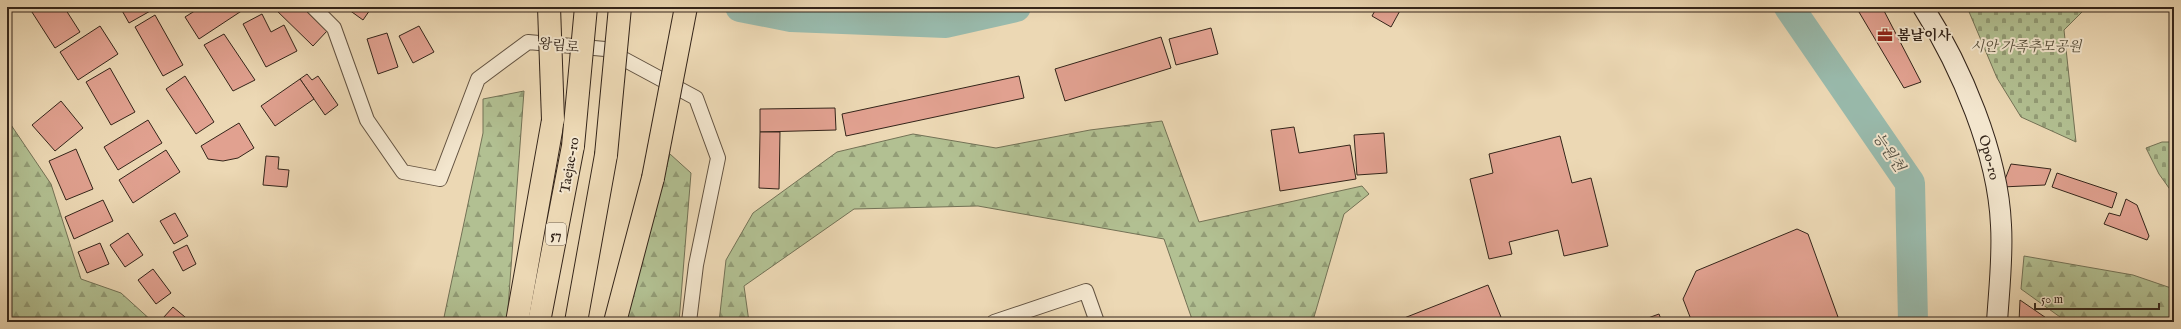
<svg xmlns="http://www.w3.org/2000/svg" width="2181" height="329" font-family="'IM FELL English','Noto Serif KR',serif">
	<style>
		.forest { fill: url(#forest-firs); stroke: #737256 }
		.cemetery { fill: url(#cemetery-stones); stroke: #737256 }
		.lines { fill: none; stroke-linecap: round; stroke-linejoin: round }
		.river { stroke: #99baac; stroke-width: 30 }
		.building { fill: #e1a190; stroke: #34251a }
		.street-casing { stroke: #625240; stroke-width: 16 }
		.secondary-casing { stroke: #34251a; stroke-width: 22 }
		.highway-casing { stroke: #34251a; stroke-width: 24 }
		.street { stroke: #f3e6ce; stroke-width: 14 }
		.secondary { stroke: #f3e6ce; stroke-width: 20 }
		.highway { stroke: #ecd8b4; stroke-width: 22 }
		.highway-bridge-casing { stroke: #34251a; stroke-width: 24; stroke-linecap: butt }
		.highway-bridge { stroke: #ecd8b4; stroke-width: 22 }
		.labels { text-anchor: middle; stroke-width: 4; stroke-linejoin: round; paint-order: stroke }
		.shield { fill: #f3e6ce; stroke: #6d5f50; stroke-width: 1 }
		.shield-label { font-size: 13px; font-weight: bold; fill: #34251a }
		.poi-label { font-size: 14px; font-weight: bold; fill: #34251a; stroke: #f3e6ce; text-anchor: start }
		.street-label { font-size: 14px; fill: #34251a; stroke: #f3e6ce }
		.park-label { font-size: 14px; font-style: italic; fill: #544c38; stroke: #f3e6ce }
		.water-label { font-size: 15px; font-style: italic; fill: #4d4a3e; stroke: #f3e6ce }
	</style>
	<defs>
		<pattern id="forest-firs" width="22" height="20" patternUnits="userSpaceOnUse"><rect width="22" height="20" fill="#b2c092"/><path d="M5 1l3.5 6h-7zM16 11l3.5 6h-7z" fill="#929c76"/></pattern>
		<pattern id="cemetery-stones" width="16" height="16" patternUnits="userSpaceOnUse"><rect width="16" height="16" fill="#b2c092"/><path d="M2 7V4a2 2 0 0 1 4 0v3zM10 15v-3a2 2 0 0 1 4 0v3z" fill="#929c76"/></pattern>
	</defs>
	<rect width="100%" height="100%" fill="#ecd8b4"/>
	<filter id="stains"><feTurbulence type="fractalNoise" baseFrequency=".005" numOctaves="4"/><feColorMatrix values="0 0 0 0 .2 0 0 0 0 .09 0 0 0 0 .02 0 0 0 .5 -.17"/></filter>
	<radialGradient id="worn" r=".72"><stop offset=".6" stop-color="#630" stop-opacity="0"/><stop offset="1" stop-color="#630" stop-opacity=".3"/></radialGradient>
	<!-- forest -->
	<g class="forest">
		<polygon points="524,91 507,322 443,322 483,133 483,99"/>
		<polygon points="7,119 51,184 81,279 121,293 153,322 7,322"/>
		<polygon points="1162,121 1199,222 1362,186 1369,194 1344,214 1314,317 1308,322 1193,322 1164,239 978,206 854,209 744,286 749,322 719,322 726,260 753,213 837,152 913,134 996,148 1090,130"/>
		<polygon points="670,154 691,173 679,322 620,322"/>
		<polygon points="2024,256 2133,275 2174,289 2174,322 2067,322 2021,289"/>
	</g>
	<!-- cemetery -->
	<g class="cemetery">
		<polygon points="1967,7 2087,7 2064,30 2076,142 2021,117 1997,78"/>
		<polygon points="2162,142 2174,142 2174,195 2159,174 2146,148"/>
	</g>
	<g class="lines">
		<!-- river -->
		<g class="river">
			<polyline points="740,7 791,17 946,23 1016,7"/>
			<polyline points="1789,7 1910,183 1913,322"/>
		</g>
	</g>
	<!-- building -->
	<g class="building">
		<polygon points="33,7 64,7 80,32 55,48 30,9"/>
		<polygon points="120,7 151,7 152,10 129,23"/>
		<polygon points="201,7 245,7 246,8 199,39 185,17"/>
		<polygon points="273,7 302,7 327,31 313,46"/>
		<polygon points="345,7 372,7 363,20"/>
		<polygon points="1377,7 1402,7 1391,27 1372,16"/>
		<polygon points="1856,7 1882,7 1921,82 1904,88"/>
		<polygon points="262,14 271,32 284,25 297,51 266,67 243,24"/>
		<polygon points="155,15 183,65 163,76 135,27"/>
		<polygon points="100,26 118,54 78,80 60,52"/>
		<polygon points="419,26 434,52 413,63 399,36"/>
		<polygon points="1211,28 1218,54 1176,65 1169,39"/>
		<polygon points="387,33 398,67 378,74 367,39"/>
		<polygon points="224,34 255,80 233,91 204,45"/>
		<polygon points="1161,37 1171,68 1065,101 1055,69"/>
		<polygon points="110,68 135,112 111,125 86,82"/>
		<polygon points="307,74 312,80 318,76 338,105 325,115 300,79"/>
		<polygon points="185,76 214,122 196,134 166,89"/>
		<polygon points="1019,76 1024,98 846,136 842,114"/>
		<polygon points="300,79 314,99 275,126 261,106"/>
		<polygon points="61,101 83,128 55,151 32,125"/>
		<polygon points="835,108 836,130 760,132 760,109"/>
		<polygon points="148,120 162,143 118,170 104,147"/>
		<polygon points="239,123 254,148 238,158 223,161 208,159 201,146"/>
		<polygon points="1294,127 1299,153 1350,145 1356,179 1280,191 1271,130"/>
		<polygon points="760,132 780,132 779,189 759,188"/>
		<polygon points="1384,133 1387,173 1357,175 1354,135"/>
		<polygon points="1560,136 1572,183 1591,178 1608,246 1564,256 1558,230 1509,242 1512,254 1489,259 1470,179 1493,173 1489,154"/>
		<polygon points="76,149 93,189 66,200 49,161"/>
		<polygon points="166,150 180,172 133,203 119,180"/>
		<polygon points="266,156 279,157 278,169 289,170 287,187 263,185"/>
		<polygon points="2011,164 2051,169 2045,185 2002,187"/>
		<polygon points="2057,173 2117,193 2112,208 2052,187"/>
		<polygon points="2126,199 2137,205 2149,236 2147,240 2104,224 2109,213 2120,216"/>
		<polygon points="103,200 113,221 74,239 65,217"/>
		<polygon points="175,213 188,236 174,244 160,221"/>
		<polygon points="1797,229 1808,234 1838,317 1823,322 1692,322 1683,299 1696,271"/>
		<polygon points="128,233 143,255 125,267 110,245"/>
		<polygon points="100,243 109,264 87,273 78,252"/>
		<polygon points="187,245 196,264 183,271 173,252"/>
		<polygon points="153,269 171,293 156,304 138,280"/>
		<polygon points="1488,285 1503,322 1394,322"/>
		<polygon points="2020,300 2052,322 2019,322"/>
		<polygon points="173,307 191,322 168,322 163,318"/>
		<polygon points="1659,314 1662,322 1645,322 1648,318"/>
	</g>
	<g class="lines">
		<!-- street casing -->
		<g class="street-casing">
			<g id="street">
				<polyline points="313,7 334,28 367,120 403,172 440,179 478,79 528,42 605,49 696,98 718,158 696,265 689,322"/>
				<polyline points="994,322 1086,291 1097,322"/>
			</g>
		</g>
		<!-- secondary casing -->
		<g class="secondary-casing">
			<g id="secondary">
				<path id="s1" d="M1923 7C1961 67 1998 153 2001 225 2003 257 1999 290 1997 322"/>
			</g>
		</g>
		<!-- highway casing -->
		<g class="highway-casing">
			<g id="highway">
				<polyline points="517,322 553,120"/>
				<polyline points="539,322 573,146"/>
				<polyline points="576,322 606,155"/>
				<polyline points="615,322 653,178"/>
			</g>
		</g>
		<!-- street -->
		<use href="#street" class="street"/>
		<!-- secondary -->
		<use href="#secondary" class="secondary"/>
		<!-- highway -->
		<use href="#highway" class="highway"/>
		<!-- highway-bridge casing -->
		<g class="highway-bridge-casing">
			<g id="highway-bridge">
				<polyline points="549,7 553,120"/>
				<polyline points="573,146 586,7"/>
				<polyline points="606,155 620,7"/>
				<polyline points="653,178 686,7"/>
			</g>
		</g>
		<!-- highway-bridge -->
		<use href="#highway-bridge" class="highway-bridge"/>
	</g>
	<!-- icons -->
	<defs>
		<g id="office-bare" transform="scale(1.2)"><path d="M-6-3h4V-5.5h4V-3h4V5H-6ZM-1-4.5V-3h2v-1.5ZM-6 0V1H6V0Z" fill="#8f2418" stroke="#f3e6ce" stroke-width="2.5" paint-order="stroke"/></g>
	</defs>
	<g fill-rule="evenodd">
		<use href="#office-bare" x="1885" y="35"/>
	</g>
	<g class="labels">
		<!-- shield labels -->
		<rect class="shield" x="546" y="223" width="20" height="22" rx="3"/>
		<g class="shield-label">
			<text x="556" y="239">57</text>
		</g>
		<!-- poi labels -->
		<g class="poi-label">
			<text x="1897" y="40">봄날이사</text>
		</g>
		<!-- street labels -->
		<g class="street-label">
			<text transform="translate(559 45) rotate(6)" y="5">왕림로</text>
			<text dy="5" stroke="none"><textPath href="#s1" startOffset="165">Opo-ro</textPath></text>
			<text transform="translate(569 165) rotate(-80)" y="5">Taejae-ro</text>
		</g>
		<!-- park labels -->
		<g class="park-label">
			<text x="2026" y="51">시안 가족추모공원</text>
		</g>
		<!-- water labels -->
		<g class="water-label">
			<text transform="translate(1889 152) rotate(56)" y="5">능원천</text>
		</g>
	</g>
	<!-- margin -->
	<rect width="2181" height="329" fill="none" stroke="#ecd8b4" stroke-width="24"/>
	<rect x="8" y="8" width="2165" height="313" fill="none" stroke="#34251a" stroke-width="2"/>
	<rect x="12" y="12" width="2157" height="305" fill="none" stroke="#34251a"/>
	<!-- scale -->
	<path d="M2035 303v6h124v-6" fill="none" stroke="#34251a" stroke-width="2"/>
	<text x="2041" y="303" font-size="12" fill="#34251a" stroke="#f3e6ce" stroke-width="3" paint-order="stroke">50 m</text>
	<rect width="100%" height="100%" filter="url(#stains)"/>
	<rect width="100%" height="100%" fill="url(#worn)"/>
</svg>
